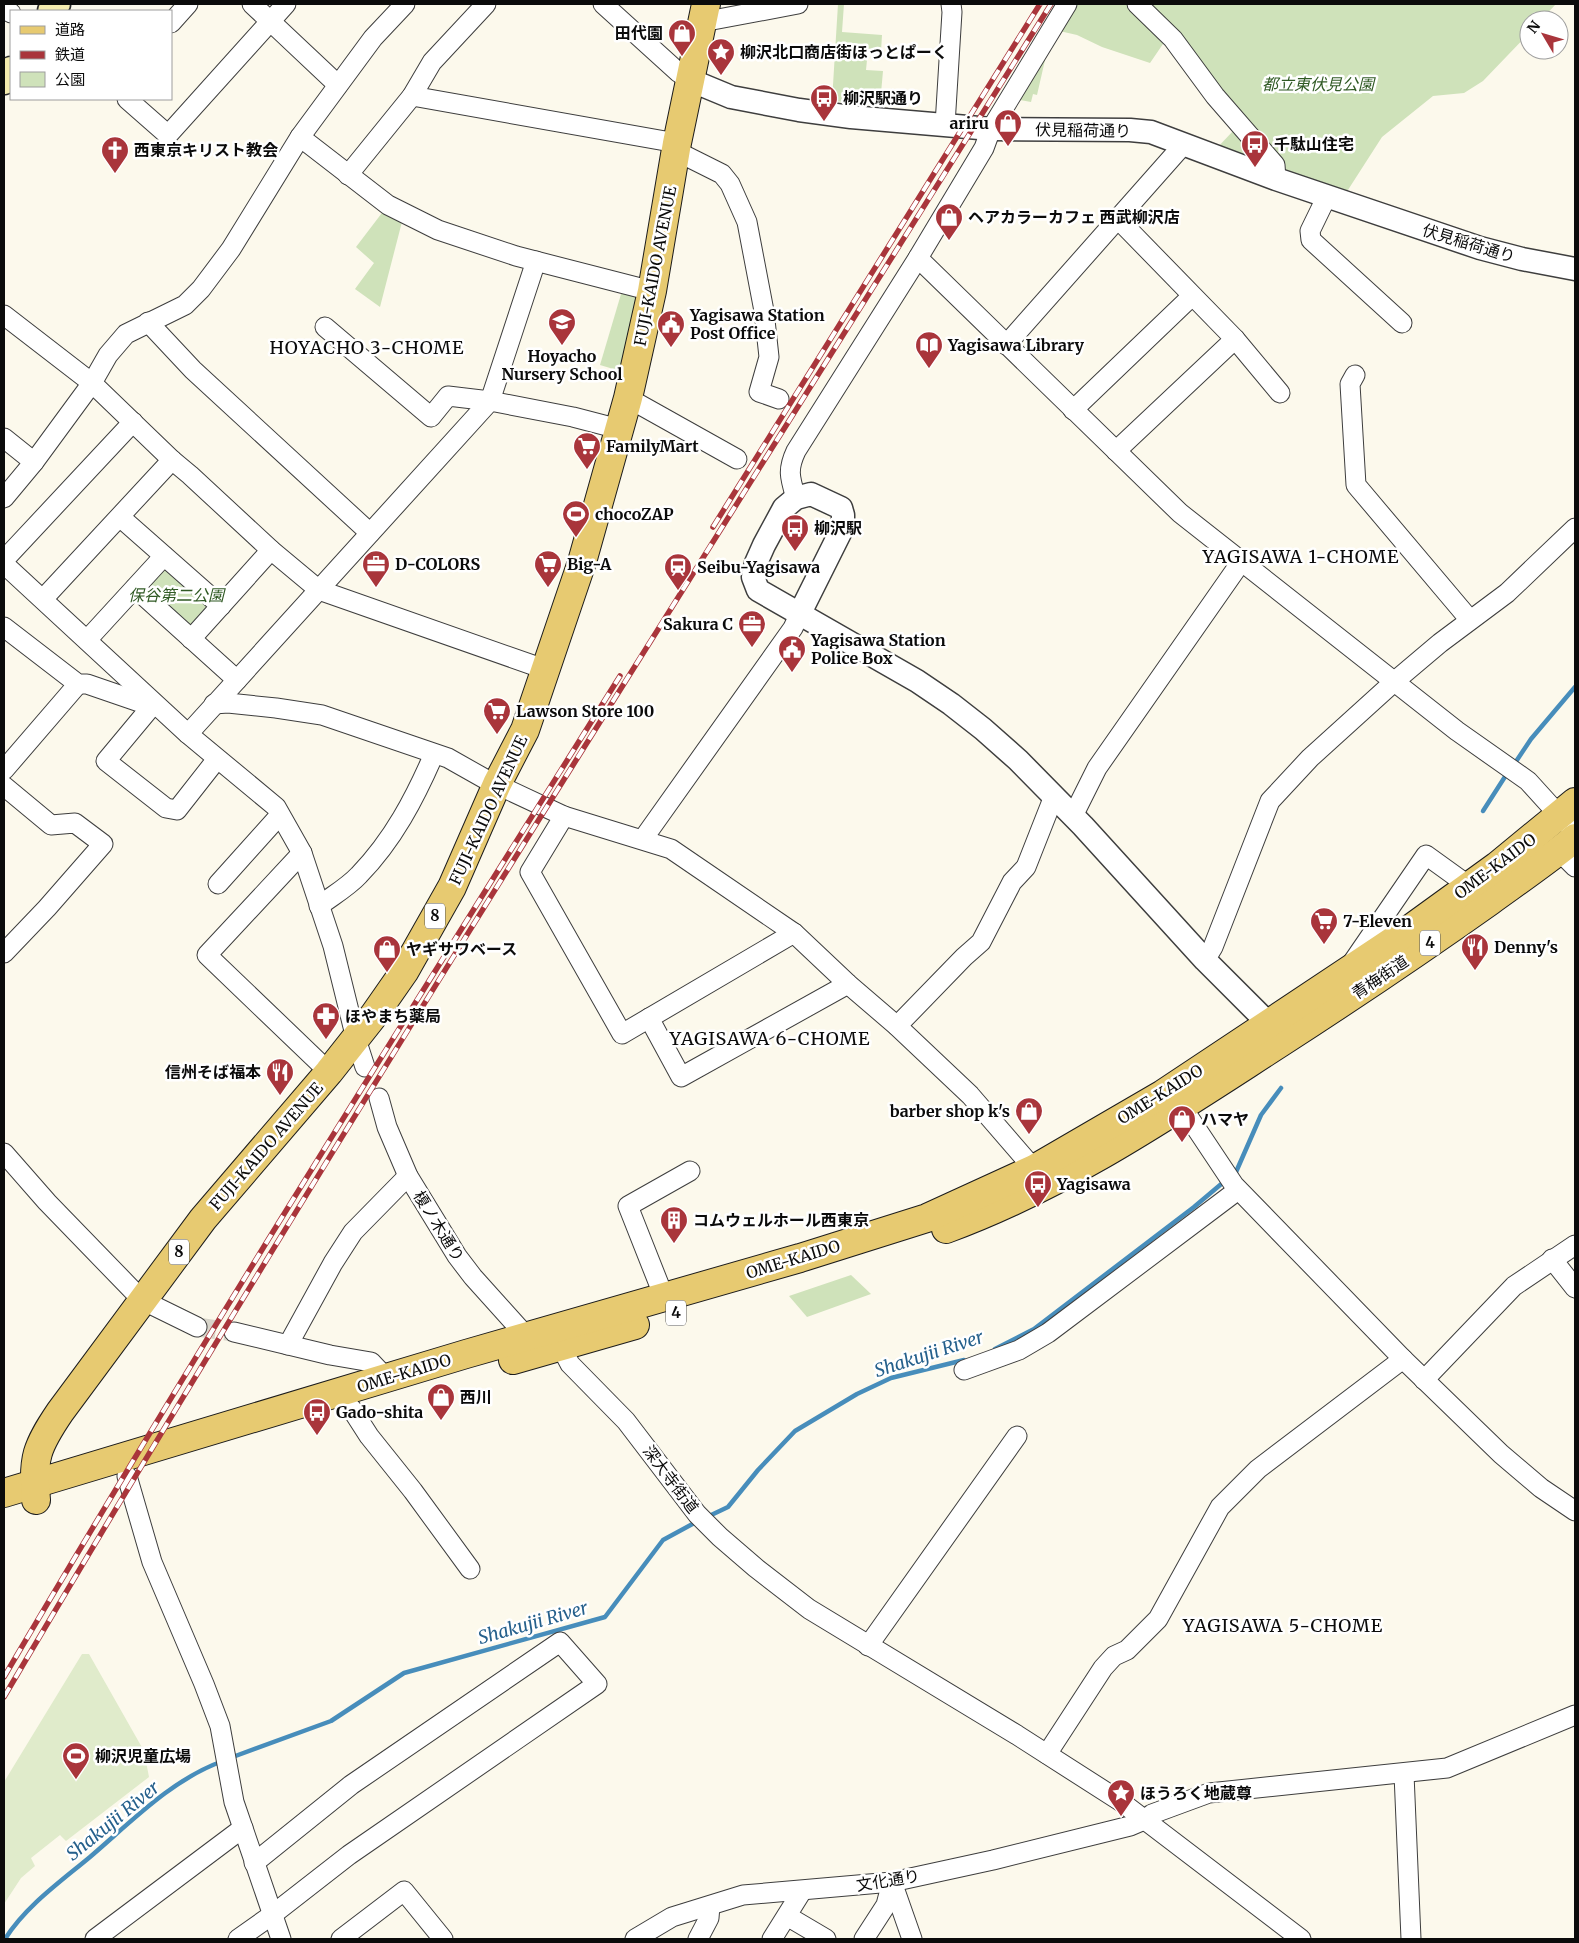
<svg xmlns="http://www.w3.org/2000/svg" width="1579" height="1943" font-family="Merriweather,'Noto Sans JP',serif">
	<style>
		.green { fill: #cfe2ba }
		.pitch { fill: #e0ebcb }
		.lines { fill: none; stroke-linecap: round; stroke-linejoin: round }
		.stream { stroke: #478dbb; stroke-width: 4.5 }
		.minor-tunnel { stroke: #d8d5ca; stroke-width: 19; stroke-dasharray: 19 9; stroke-linecap: butt }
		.minor-casing { stroke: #3e3e3e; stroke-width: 21 }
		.tertiary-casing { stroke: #3e3e3e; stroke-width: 25 }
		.secondary-casing { stroke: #2d2d2d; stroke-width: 29 }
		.primary-casing { stroke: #1c1c1c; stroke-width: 30 }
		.minor { stroke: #fff; stroke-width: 19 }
		.tertiary { stroke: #fff; stroke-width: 22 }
		.secondary { stroke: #f5ecaf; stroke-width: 26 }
		.primary { stroke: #e7ca71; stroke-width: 28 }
		.rail-casing { stroke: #a9353b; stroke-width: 5.5 }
		.rail { stroke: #fff; stroke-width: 4; stroke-dasharray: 11; stroke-linecap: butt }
		.labels { text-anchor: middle; stroke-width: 5; stroke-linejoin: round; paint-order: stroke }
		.shield { fill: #fff; stroke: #545454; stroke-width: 1 }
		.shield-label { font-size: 15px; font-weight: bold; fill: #0b0b0b }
		.poi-label { font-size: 16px; font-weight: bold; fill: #0b0b0b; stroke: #fff; text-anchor: start }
		.park-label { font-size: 16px; font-style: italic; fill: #305a24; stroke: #fff }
		.street-label { font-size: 16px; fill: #0b0b0b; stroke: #fff }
		.neighbourhood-label { font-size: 18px; letter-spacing: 1px; fill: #0b0b0b; stroke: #fff }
		.water-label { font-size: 18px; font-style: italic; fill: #25608c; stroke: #fff }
	</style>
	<rect width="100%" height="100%" fill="#fcf9ec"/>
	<!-- green -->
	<g class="green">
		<polygon points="838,4 844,4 842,32 882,35 881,51 868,50 866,70 883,71 880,104 832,101"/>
		<polygon points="1071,4 1132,4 1165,41 1150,63 1102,47 1077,35 1055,30"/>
		<polygon points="1140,4 1556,4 1541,20 1529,20 1529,33 1483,81 1464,93 1433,96 1382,137 1346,193 1291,176"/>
		<polygon points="1051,34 1037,95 1033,94 1031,102 1014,99"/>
		<polygon points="1233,131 1267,167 1217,148"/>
		<polygon points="388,205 404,214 380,307 355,289 374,263 356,247"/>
		<polygon points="624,284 649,290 630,374 600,365"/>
		<polygon points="164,556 221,606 191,639 135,588"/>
		<polygon points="851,1275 871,1294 807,1317 789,1296"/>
	</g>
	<!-- pitch -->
	<polygon class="pitch" points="82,1654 89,1654 144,1751 149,1777 66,1841 60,1835 31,1858 35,1866 21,1878 4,1904 4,1782"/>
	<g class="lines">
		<!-- stream -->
		<g class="stream">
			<polyline points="1513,766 1531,739 1575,687"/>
			<polyline points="1483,811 1508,772"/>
			<polyline points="1232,1175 1236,1172 1261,1115 1281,1088"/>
			<polyline points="995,1349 1034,1329 1194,1207 1226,1180"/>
			<polyline points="707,1517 728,1507 758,1470 795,1431 857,1394 891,1378 964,1360"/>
			<polyline points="230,1758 331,1721 404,1673 605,1617 663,1540 698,1521"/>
			<path d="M5 1939C26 1906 60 1882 90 1857 130 1823 172 1779 223 1761"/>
		</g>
		<!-- minor-tunnel -->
		<polyline class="minor-tunnel" points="197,1327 234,1332"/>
		<!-- minor casing -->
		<g class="minor-casing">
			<g id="minor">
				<polyline points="252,4 338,85"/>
				<polyline points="603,4 678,72 690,80"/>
				<polyline points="1137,4 1173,39 1215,96 1275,165 1276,179"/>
				<polyline points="4,8 11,13"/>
				<polyline points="702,22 798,4"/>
				<polyline points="171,23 188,4"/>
				<polyline points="412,96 671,142"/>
				<polyline points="127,99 168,135 286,4"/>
				<polyline points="945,125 952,12 951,4"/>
				<polyline points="300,137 388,205 438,230 516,256 652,291"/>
				<polyline points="676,151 722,174 730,184 747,222 764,311 769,357 759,392 779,399"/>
				<polyline points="348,175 412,96 432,62 486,4"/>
				<polyline points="1327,196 1310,231 1311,240 1402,323"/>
				<polyline points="1118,219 1235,339 1280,393"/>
				<polyline points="918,258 1180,513 1457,731 1528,781 1567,824"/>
				<polyline points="4,315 92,383 172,460 190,475 271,550 319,590 547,670"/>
				<polyline points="148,322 193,370 370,533"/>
				<polyline points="325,327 431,417 448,396 490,401 536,261"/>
				<polyline points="1006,345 1183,145"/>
				<polyline points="1355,375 1350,384 1356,485 1470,620"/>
				<polyline points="628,398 737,459"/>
				<polyline points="1073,410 1192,296"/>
				<polyline points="4,438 34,462 4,498"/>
				<polyline points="1116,451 1235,339"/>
				<polyline points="34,462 92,383 108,355 126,334 185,305 201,289 231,249 300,137 373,38 405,4"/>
				<path d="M796 498C790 478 787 470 796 451L918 258 984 148 991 129 1067 4"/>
				<polyline points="120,517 221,606"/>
				<polyline points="4,560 133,422"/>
				<polyline points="4,564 188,734 276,807 302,853 333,946 356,1039 365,1067"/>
				<polyline points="135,588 237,680"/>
				<polyline points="43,599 172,460"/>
				<polyline points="4,627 78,684 87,684 154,707"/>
				<polyline points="191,639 271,550"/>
				<polyline points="87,640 164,556"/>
				<polyline points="214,704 228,703 276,708 322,715 448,758 487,780 564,816 671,849 794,933 848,984 897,1026 970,1095 1034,1169"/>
				<polyline points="151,707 106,761 166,808 177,810 217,759"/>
				<polyline points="188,734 490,401 573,417 619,429"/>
				<polyline points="4,770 78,684"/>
				<polyline points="4,786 51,825 75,823 103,844 47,908 4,953"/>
				<polyline points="564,816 530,872 622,1034 794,933"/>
				<polyline points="1073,816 1097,768 1241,562"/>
				<polyline points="643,839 793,628 800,613"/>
				<polyline points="1559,851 1575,867"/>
				<polyline points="302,853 207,955 329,1072"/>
				<polyline points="218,884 279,816"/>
				<path d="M319 906C332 896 348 887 359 875 393 840 415 798 434 754"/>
				<polyline points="1205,960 1213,947 1270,801 1310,758 1395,681 1440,643 1507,593 1575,528"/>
				<polyline points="1352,963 1426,855 1469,886"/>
				<polyline points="649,1018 681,1077 848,984"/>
				<polyline points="897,1026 964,957 981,942 1012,882 1026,867 1054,796"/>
				<polyline points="379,1098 387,1127 408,1176 457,1256 473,1277 527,1337"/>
				<polyline points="1182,1107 1234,1185 1403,1359 1501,1454 1541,1488 1575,1511"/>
				<polyline points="4,1153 47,1202 142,1300 197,1327"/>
				<polyline points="1552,1259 1575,1288"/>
				<polyline points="664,1297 628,1206 690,1171"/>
				<polyline points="234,1332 330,1355 371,1362 387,1379"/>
				<polyline points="557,1335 561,1347 570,1364 626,1421 697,1514 720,1537 756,1568 809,1609 1017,1735 1120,1801 1301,1939"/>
				<polyline points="288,1345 333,1263 353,1232 408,1176"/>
				<polyline points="964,1370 1019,1350 1048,1333 1238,1190"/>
				<polyline points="1424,1380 1514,1286 1575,1245"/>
				<polyline points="351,1408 369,1436 413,1491 470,1569"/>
				<polyline points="127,1476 152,1562 204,1684 220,1726 234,1802 281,1939"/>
				<polyline points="868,1646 1017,1436"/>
				<polyline points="1047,1754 1103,1668 1114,1656 1127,1650 1158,1619 1220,1507 1258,1469 1403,1359"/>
				<polyline points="1404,1774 1411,1939"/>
				<polyline points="892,1882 912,1939"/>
				<polyline points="787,1916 826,1939"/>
				<polyline points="95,1939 243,1828"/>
				<polyline points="238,1939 272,1915 349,1855 597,1684 560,1642 351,1785 254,1863"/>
				<polyline points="341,1939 404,1891 443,1939"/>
				<polyline points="635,1939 672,1917 743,1895 892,1882 993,1860 1130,1826 1144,1820 1152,1814 1209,1793 1447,1768 1575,1715"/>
				<polyline points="698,1939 709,1918 710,1906"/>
				<polyline points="772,1939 802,1891"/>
				<polyline points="864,1939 886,1905 892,1882"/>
			</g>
		</g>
		<!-- tertiary casing -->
		<g class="tertiary-casing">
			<g id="tertiary">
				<polyline points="690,80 731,97 799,110 851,117 991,129 1130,130 1151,132 1276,179 1480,248 1522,259 1575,269"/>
				<polyline points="800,613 843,527 843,515 841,508 811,494 796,498 784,508 764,545 756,563 753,577 758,590 917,681 951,704 983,729 1018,760 1083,826 1205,960 1269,1024 1277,1037"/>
			</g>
		</g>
		<!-- secondary casing -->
		<g class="secondary-casing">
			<g id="secondary">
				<polyline points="51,11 57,4"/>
				<polyline points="4,81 11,70"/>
			</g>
		</g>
		<!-- primary casing -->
		<g class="primary-casing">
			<g id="primary">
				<path d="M946 1229C1066 1185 1173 1112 1280 1043 1351 997 1421 950 1490 901 1519 880 1548 860 1575 838"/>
				<polyline points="513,1360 635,1325"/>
				<polyline points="4,1493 466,1354 800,1258 927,1218 1034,1169 1163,1094 1399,937 1497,866 1575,802"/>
				<path d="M36 1500C32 1458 37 1446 60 1412L203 1219 329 1072 374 1015 404 972 452 887 497 784 525 730 582 562 628 398 652 291 677 143 706 4"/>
			</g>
		</g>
		<!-- minor -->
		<use href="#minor" class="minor"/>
		<!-- tertiary -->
		<use href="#tertiary" class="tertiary"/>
		<!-- secondary -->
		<use href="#secondary" class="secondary"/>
		<!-- primary -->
		<use href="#primary" class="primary"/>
		<!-- rail casing -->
		<g class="rail-casing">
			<g id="rail">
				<polyline points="713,527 1040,4"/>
				<path d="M4 1677C203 1339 412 1008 620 676"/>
				<path d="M4 1697C341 1125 699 566 1051 4"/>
			</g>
		</g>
		<!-- rail -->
		<use href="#rail" class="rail"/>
	</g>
	<!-- icons -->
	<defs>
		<g id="shop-pin" transform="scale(1.4375)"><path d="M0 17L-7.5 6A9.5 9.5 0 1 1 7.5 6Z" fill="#a9353b" stroke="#fff"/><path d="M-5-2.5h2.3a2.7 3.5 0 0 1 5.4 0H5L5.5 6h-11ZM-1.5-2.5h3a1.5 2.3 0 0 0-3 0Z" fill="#fff"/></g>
		<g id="sight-pin" transform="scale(1.4375)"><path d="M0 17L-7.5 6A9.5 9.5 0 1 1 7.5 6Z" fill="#a9353b" stroke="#fff"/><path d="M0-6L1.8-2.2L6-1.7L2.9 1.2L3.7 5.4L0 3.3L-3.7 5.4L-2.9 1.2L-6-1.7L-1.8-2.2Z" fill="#fff"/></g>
		<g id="bus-pin" transform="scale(1.4375)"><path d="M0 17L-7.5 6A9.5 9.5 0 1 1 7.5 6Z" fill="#a9353b" stroke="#fff"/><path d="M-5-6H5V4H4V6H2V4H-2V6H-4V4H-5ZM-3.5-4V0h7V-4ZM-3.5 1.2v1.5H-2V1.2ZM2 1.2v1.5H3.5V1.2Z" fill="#fff"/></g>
		<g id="church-pin" transform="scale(1.4375)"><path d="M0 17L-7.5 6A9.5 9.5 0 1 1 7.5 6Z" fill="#a9353b" stroke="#fff"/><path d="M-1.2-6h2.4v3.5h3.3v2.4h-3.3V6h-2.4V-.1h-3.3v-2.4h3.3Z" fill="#fff"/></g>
		<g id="school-pin" transform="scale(1.4375)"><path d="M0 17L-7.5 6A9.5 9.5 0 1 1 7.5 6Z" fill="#a9353b" stroke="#fff"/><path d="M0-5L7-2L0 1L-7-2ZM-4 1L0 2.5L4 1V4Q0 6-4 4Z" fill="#fff"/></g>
		<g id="civic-pin" transform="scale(1.4375)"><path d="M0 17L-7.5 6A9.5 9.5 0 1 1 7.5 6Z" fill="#a9353b" stroke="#fff"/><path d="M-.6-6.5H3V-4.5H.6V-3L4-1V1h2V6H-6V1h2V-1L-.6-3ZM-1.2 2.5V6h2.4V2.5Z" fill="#fff"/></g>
		<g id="library-pin" transform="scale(1.4375)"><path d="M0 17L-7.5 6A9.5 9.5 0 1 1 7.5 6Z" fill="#a9353b" stroke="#fff"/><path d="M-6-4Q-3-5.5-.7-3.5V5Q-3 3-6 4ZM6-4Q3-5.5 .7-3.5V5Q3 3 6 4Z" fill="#fff"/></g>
		<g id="supermarket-pin" transform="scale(1.4375)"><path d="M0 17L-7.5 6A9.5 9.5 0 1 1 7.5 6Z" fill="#a9353b" stroke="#fff"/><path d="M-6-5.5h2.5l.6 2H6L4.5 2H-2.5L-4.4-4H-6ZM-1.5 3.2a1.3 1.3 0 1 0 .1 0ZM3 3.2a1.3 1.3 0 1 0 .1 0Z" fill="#fff"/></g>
		<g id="stadium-pin" transform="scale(1.4375)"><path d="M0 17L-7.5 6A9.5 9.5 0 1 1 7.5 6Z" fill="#a9353b" stroke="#fff"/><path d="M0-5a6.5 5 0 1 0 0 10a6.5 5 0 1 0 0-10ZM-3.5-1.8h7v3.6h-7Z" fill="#fff"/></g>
		<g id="office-pin" transform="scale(1.4375)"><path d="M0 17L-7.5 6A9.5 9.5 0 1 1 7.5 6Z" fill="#a9353b" stroke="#fff"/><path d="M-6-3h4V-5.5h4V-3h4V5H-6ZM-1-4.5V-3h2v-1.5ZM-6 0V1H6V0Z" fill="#fff"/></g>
		<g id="station-pin" transform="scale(1.4375)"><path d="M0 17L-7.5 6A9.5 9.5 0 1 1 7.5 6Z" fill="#a9353b" stroke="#fff"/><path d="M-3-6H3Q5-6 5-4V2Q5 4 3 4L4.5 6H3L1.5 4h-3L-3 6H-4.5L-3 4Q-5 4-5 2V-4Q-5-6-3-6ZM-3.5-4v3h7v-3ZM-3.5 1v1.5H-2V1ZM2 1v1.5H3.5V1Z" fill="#fff"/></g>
		<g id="restaurant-pin" transform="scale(1.4375)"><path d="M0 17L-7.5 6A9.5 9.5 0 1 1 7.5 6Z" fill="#a9353b" stroke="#fff"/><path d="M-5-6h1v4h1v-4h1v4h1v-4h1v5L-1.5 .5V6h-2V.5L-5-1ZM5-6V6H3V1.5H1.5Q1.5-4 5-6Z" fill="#fff"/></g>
		<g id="pharmacy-pin" transform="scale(1.4375)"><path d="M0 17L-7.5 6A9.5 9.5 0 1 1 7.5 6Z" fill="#a9353b" stroke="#fff"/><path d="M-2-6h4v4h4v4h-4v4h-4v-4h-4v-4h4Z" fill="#fff"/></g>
		<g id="building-pin" transform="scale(1.4375)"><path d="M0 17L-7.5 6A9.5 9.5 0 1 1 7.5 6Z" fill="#a9353b" stroke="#fff"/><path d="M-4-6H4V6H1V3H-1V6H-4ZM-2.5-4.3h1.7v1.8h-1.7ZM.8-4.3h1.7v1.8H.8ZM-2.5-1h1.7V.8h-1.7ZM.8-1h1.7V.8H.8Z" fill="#fff"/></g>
	</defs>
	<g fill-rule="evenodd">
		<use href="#shop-pin" x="682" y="33"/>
		<use href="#sight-pin" x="721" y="52"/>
		<use href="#bus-pin" x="824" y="98"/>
		<use href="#shop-pin" x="1008" y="123"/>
		<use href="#bus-pin" x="1255" y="144"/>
		<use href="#church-pin" x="115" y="150"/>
		<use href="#shop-pin" x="949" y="217"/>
		<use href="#school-pin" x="562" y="322"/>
		<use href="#civic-pin" x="671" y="324"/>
		<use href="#library-pin" x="929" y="345"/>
		<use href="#supermarket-pin" x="587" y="446"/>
		<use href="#stadium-pin" x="576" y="514"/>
		<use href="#bus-pin" x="795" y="528"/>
		<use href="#office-pin" x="376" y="564"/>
		<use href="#supermarket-pin" x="548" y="564"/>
		<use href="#station-pin" x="678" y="567"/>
		<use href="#office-pin" x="752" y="624"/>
		<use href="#civic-pin" x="792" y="649"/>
		<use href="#supermarket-pin" x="497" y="711"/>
		<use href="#supermarket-pin" x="1324" y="921"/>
		<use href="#restaurant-pin" x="1475" y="947"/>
		<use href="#shop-pin" x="387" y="949"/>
		<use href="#pharmacy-pin" x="326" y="1016"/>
		<use href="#restaurant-pin" x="280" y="1072"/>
		<use href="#shop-pin" x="1029" y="1111"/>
		<use href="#shop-pin" x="1182" y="1119"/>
		<use href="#bus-pin" x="1038" y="1184"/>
		<use href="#building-pin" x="674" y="1220"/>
		<use href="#shop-pin" x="441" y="1397"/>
		<use href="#bus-pin" x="317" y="1412"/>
		<use href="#stadium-pin" x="76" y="1756"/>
		<use href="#sight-pin" x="1121" y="1793"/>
	</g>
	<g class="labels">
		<!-- shield labels -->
		<g class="shield">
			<rect x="425" y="903.5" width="20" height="25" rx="4"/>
			<rect x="1420" y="930.5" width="20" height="25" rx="4"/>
			<rect x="169" y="1239.5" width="20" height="25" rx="4"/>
			<rect x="666" y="1300.5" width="20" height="25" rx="4"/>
		</g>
		<g class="shield-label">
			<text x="435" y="921">8</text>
			<text x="1430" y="948">4</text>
			<text x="179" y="1257">8</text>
			<text x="676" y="1318">4</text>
		</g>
		<!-- poi labels -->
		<g class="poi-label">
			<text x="663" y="39" text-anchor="end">田代園</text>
			<text x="740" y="58">柳沢北口商店街ほっとぱーく</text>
			<text x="843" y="104">柳沢駅通り</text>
			<text x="989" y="129" text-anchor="end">ariru</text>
			<text x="1274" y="150">千駄山住宅</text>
			<text x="134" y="156">西東京キリスト教会</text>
			<text x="968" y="223">ヘアカラーカフェ 西武柳沢店</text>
			<text x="690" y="321">Yagisawa Station<tspan x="690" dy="18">Post Office</tspan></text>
			<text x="948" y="351">Yagisawa Library</text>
			<text x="562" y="362" text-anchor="middle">Hoyacho<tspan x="562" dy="18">Nursery School</tspan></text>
			<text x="606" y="452">FamilyMart</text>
			<text x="595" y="520">chocoZAP</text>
			<text x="814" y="534">柳沢駅</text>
			<text x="395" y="570">D-COLORS</text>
			<text x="567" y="570">Big-A</text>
			<text x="697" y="573">Seibu-Yagisawa</text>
			<text x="733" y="630" text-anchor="end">Sakura C</text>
			<text x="811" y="646">Yagisawa Station<tspan x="811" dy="18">Police Box</tspan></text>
			<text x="516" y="717">Lawson Store 100</text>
			<text x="1343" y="927">7-Eleven</text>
			<text x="1494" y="953">Denny's</text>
			<text x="406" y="955">ヤギサワベース</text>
			<text x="345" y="1022">ほやまち薬局</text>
			<text x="261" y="1078" text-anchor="end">信州そば福本</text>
			<text x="1010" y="1117" text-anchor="end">barber shop k's</text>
			<text x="1201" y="1125">ハマヤ</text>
			<text x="1057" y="1190">Yagisawa</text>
			<text x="693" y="1226">コムウェルホール西東京</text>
			<text x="460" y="1403">西川</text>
			<text x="336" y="1418">Gado-shita</text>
			<text x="95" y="1762">柳沢児童広場</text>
			<text x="1140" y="1799">ほうろく地蔵尊</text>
		</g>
		<!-- park labels -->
		<g class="park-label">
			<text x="1318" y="90">都立東伏見公園</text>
			<text x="176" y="601">保谷第二公園</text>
		</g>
		<!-- street labels -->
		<g class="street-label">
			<text transform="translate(1083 130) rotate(1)" y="6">伏見稲荷通り</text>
			<text transform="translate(1469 243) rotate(17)" y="6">伏見稲荷通り</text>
			<text transform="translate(655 266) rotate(-79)" y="6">FUJI-KAIDO AVENUE</text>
			<text transform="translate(488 810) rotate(-65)" y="6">FUJI-KAIDO AVENUE</text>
			<text transform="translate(1495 866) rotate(-37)" y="6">OME-KAIDO</text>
			<text transform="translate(1380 977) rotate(-34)" y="6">青梅街道</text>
			<text transform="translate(1160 1094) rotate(-32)" y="6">OME-KAIDO</text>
			<text transform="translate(266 1146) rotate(-49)" y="6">FUJI-KAIDO AVENUE</text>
			<text transform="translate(439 1226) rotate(58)" y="6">榎ノ木通り</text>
			<text transform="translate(793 1259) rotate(-17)" y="6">OME-KAIDO</text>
			<text transform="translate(404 1373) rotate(-17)" y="6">OME-KAIDO</text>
			<text transform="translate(671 1479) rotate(53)" y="6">深大寺街道</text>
			<text transform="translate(888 1880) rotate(-9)" y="6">文化通り</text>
		</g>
		<!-- neighbourhood labels -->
		<g class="neighbourhood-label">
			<text x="367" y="354">HOYACHO 3-CHOME</text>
			<text x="1301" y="563">YAGISAWA 1-CHOME</text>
			<text x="770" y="1045">YAGISAWA 6-CHOME</text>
			<text x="1283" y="1632">YAGISAWA 5-CHOME</text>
		</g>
		<!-- water labels -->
		<g class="water-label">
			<text transform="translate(929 1354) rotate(-18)" y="6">Shakujii River</text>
			<text transform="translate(533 1623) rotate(-16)" y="6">Shakujii River</text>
			<text transform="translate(113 1821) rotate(-39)" y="6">Shakujii River</text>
		</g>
	</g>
	<!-- border -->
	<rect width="1579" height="1943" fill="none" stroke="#0b0b0b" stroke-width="10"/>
	<!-- legend -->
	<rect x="10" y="10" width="162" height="90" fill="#ffffff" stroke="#9d9d9d"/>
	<rect x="20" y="26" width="25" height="8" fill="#e7ca71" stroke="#9d9d9d"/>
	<text x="55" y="35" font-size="15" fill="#0b0b0b">道路</text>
	<rect x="20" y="51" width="25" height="8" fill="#a9353b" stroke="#9d9d9d"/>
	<text x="55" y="60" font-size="15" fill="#0b0b0b">鉄道</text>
	<rect x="20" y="72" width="25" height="15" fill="#cfe2ba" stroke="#9d9d9d"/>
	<text x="55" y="85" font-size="15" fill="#0b0b0b">公園</text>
	<!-- north arrow -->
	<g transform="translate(1544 35) rotate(308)"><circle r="24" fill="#ffffff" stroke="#9d9d9d"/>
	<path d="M0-4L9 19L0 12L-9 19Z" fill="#a9353b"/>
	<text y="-8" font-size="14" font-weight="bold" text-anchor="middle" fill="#0b0b0b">N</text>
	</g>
</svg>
